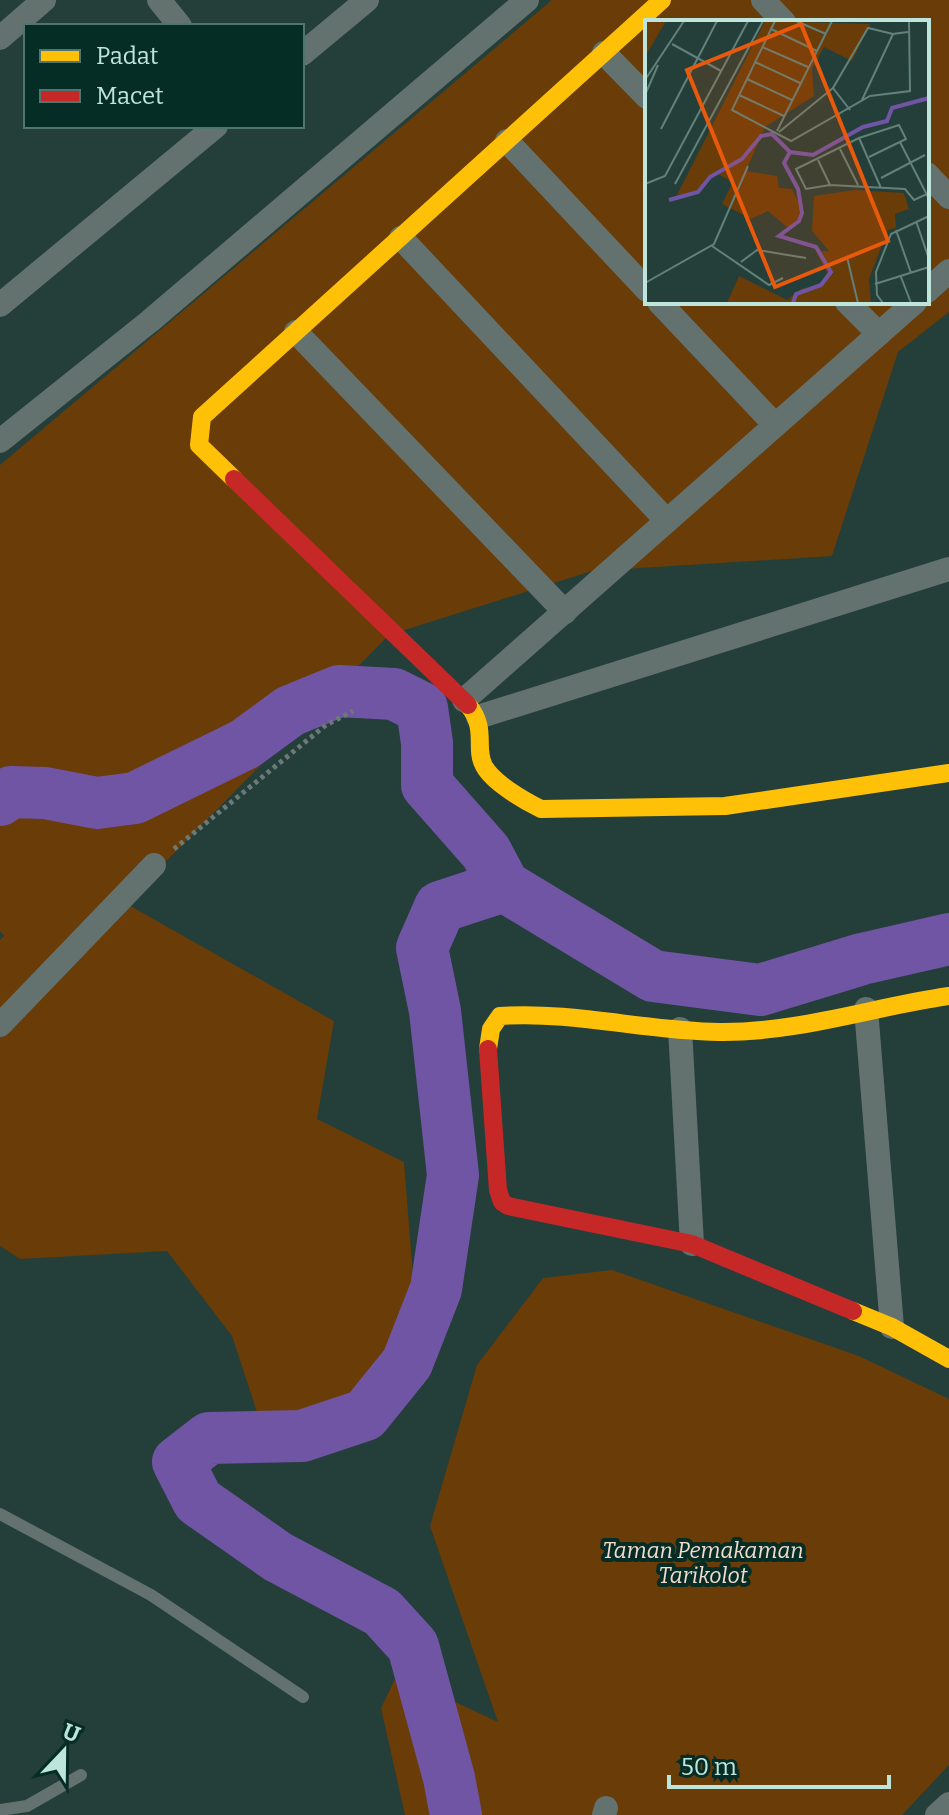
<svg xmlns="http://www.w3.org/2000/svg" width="949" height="1815" font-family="Bitter,serif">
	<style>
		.green { fill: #693c08; fill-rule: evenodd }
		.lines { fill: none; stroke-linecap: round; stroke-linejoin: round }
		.river { stroke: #7055a5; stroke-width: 52 }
		.path { stroke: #6b7a76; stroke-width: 5; stroke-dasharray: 4 4; stroke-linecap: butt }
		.lane { stroke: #63726f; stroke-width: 12 }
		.street { stroke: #63726f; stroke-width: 24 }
		.slow { stroke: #ffc107; stroke-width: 18 }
		.jam { stroke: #c62828; stroke-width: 18 }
		.labels { text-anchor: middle; stroke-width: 8; stroke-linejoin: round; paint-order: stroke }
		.park-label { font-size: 22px; font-style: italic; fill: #f3dccc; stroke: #062c26 }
		.inset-river { fill: none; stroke: #7055a5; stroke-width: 4 }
		.inset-road { fill: none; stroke: #61817a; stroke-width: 2 }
		.view { fill: #e8590c; fill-opacity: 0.15; stroke: #e8590c; stroke-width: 4 }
		.inset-edge { fill: none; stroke: #bde5db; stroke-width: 4 }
	</style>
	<rect width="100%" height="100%" fill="#243e39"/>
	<!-- green -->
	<g class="green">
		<path d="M552 0H949V312L898 352 832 556 592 571 389 635 125 903 334 1021 317 1119 404 1162 416 1313 353 1419 260 1421 232 1336 167 1251 20 1259 0 1246V940L4 936 0 931V465ZM647 22H927V302H647Z"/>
		<polygon points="612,1270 859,1356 949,1399 949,1765 902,1815 405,1815 381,1708 397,1675 498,1722 430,1526 477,1365 543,1278"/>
	</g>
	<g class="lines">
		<!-- river -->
		<g class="river">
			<polyline points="0,800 11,792 45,793 97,803 135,798 245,744 290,711 339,691 394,694 422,708 427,743 427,785 486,852 504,886 653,976 760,990 862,959 949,939"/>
			<polyline points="456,1815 449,1778 413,1646 382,1612 278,1557 198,1501 178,1462 209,1438 302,1436 365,1415 407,1363 436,1289 453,1175 435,1011 422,948 440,907 504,886"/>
		</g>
		<!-- path -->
		<polyline class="path" points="174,849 326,725 353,711"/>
		<!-- lane -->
		<g class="lane">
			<polyline points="0,1514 151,1595 303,1697"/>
			<polyline points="0,1810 27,1806 81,1775"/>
		</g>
		<!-- street -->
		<g class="street">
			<polyline points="159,0 180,26"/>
			<polyline points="763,0 784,22"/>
			<polyline points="0,38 44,0"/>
			<polyline points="604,53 647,97"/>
			<polyline points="302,54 367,0"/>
			<polyline points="507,141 647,290"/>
			<polyline points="927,174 949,197"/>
			<polyline points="401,238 667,521"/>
			<polyline points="927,291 949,271"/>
			<polyline points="659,302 775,425"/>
			<polyline points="847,302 879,334"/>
			<polyline points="0,305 216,126"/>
			<polyline points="296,332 565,612"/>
			<polyline points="0,441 150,321 527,0"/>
			<polyline points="464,700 915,302"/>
			<polyline points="478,717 949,569"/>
			<polyline points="866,1009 892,1327"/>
			<polyline points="0,1025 154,865"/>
			<polyline points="680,1029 692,1244"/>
			<polyline points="604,1815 606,1808"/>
			<polyline points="937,1815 949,1804"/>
		</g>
		<!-- slow -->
		<g class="slow">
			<polyline points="234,479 199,445 202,417 662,0"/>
			<path d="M468 705C488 729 474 748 484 766 493 783 525 801 541 809L725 806 949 773"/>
			<path d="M488 1049 491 1029 500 1016C574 1011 645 1031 719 1032 797 1033 873 1007 949 996"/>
			<polyline points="853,1311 892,1327 949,1359"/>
		</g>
		<!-- jam -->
		<g class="jam">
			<polyline points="234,479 468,705"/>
			<polyline points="488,1049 498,1190 502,1202 508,1206 692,1244 853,1311"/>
		</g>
	</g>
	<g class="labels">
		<!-- park labels -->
		<g class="park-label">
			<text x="703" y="1558">Taman Pemakaman<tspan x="703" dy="25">Tarikolot</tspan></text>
		</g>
	</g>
	<!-- overview -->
	<g transform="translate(645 20)">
		<rect width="284" height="284" fill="#243e39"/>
		<path d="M0 1H21L0 37ZM120 1 225 4 207 41 179 27 167 49 169 76 120 107 101 151 132 156 134 168 147 169 156 187 153 202 142 207 123 191 106 199 77 184 88 162 71 153 49 173 32 175ZM210 170 259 173 264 189 250 194 251 208 243 210 224 259 226 283H82L94 256 142 280 156 269 174 265 182 253 171 231H184L167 211 169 176Z" fill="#693c08"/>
		<path class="inset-river" d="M145 132 139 143 153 169 157 193 154 201 134 216 171 227 186 252 176 265 151 274 148 283M24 180 53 172 65 157 97 139 116 116 127 114 145 132 168 135 218 107 242 101 247 88 284 78"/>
		<path class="inset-road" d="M130 1 87 90 146 121 225 76 265 71 264 1M151 1 181 14M126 9 172 31M27 24 76 51M117 27 163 47M110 42 155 63M102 59 147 80M0 60 39 1M0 75 13 45M94 75 139 96M217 80 248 14 263 12M205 90 188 68 223 8 248 14M16 109 72 1M132 111 187 1M134 112 188 68M214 118 236 168M255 122 284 179M195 129 213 165M224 137 261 119 254 105 214 118 151 149 161 169 185 165 260 169 269 180 282 174M173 140 185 165M236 158 280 135M0 164 20 156 103 1M30 164 118 1M271 201 284 239M251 210 266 253M67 226 124 265 138 258M202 237 213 283M96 242 112 230 161 238M256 257 266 283M0 263 69 224 103 146M230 264 284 247M238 283 232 275 231 252 246 214 284 196"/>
		<path class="view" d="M156 4 243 221 130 267 42 50Z"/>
		<rect width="284" height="284" class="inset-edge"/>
	</g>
	<!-- legend -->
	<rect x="24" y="24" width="280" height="104" fill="#062c26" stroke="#4f766e" stroke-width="2"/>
	<rect x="40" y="50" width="40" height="12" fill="#ffc107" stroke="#4f766e" stroke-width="2"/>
	<text x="96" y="64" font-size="24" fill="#bde5db">Padat</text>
	<rect x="40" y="90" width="40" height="12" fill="#c62828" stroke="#4f766e" stroke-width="2"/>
	<text x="96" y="104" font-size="24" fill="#bde5db">Macet</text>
	<!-- north arrow -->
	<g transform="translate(64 1751) rotate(22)" stroke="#062c26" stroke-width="6" paint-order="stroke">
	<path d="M0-6L14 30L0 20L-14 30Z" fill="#bde5db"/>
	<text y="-12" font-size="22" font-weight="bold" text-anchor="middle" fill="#bde5db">U</text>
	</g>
	<!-- scale -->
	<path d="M669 1775v12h220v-12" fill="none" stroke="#bde5db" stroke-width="4"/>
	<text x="681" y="1775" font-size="24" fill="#bde5db" stroke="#062c26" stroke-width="6" paint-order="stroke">50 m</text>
</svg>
